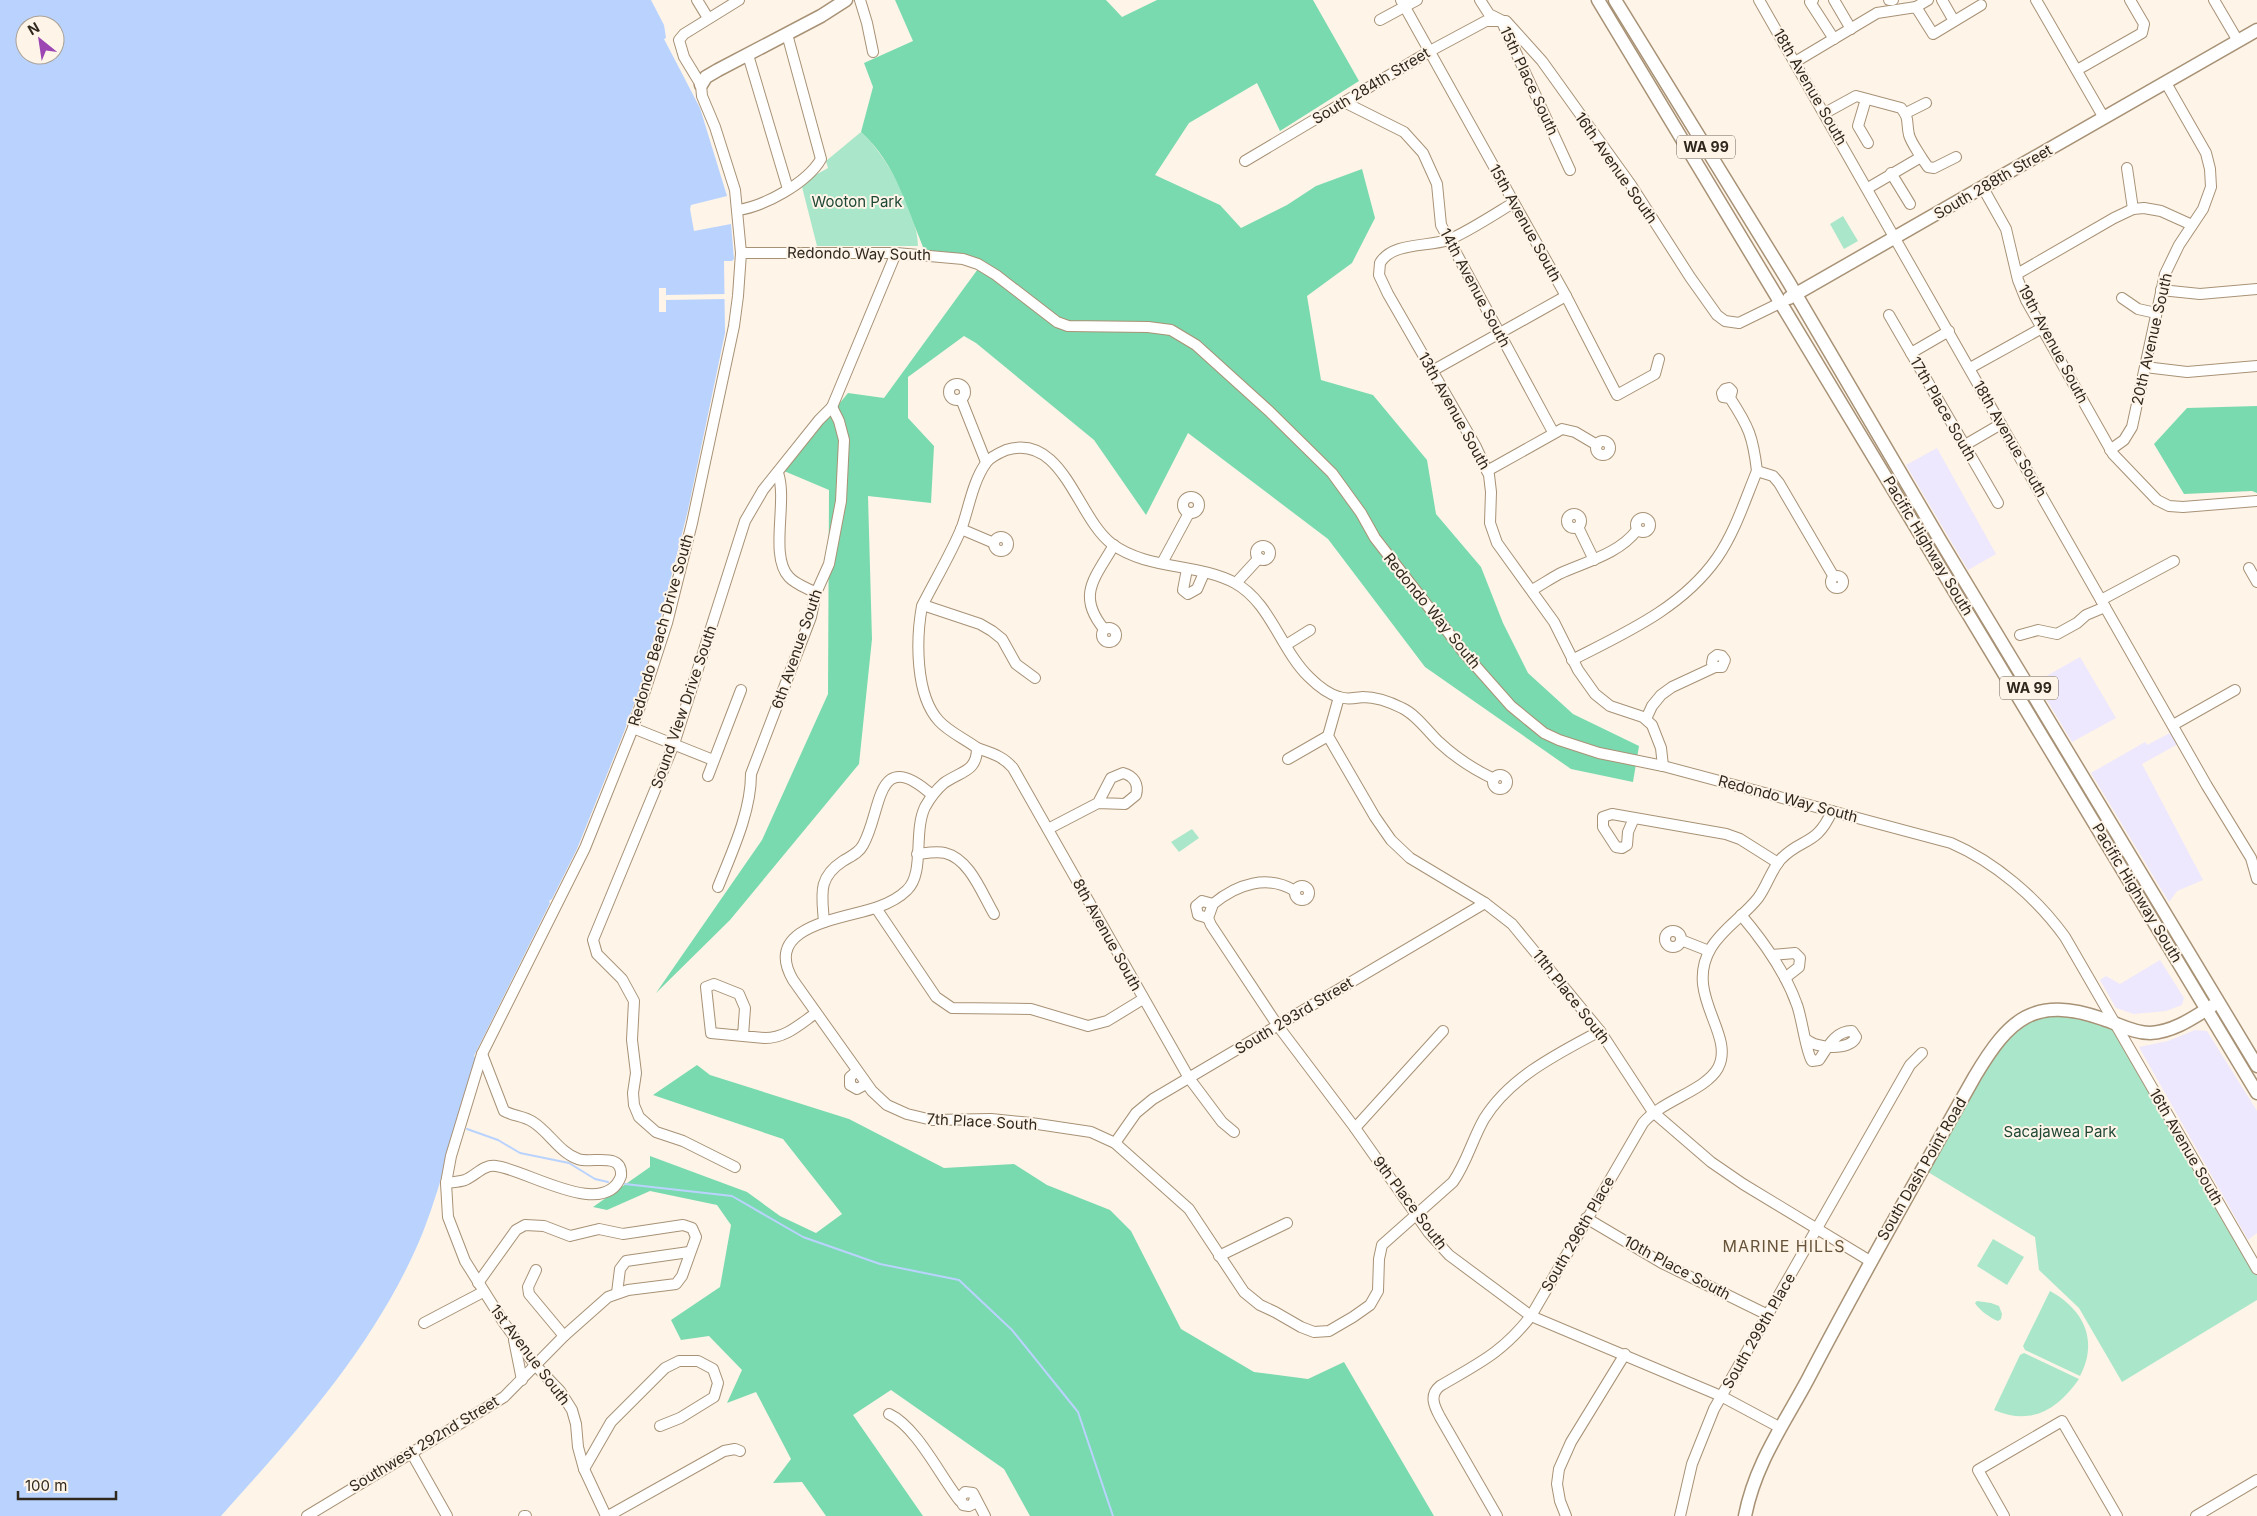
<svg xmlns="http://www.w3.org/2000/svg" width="2257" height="1516" font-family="Inter,sans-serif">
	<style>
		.commercial { fill: #ede8fe }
		.green { fill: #aae7ca }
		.forest { fill: #7adaaf }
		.water { fill: #b9d3fe; fill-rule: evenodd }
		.pier { fill: #fef4e8 }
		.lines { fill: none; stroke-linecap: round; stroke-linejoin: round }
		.stream { stroke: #b9d3fe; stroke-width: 2 }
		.minor-casing { stroke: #a89276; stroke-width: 12 }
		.major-casing { stroke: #a89276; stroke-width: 15 }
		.minor { stroke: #fff; stroke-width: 10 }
		.major { stroke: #fff; stroke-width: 12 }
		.labels { text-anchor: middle; stroke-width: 4; stroke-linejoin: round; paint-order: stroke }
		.shield { fill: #fef4e8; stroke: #6e655a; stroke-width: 1 }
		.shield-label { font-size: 14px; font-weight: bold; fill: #31281d }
		.street-label { font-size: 15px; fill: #31281d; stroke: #fef4e8 }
		.park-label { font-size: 15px; fill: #1e4735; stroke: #fef4e8 }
		.neighbourhood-label { font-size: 16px; letter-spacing: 1px; fill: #675339; stroke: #fef4e8 }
	</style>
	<rect width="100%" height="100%" fill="#fef4e8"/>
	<!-- commercial -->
	<g class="commercial">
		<polygon points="1937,448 1996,554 1968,570 1906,465"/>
		<polygon points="2080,657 2116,718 2072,742 2036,682"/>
		<polygon points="2172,732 2178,744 2142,764 2203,880 2177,891 2169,902 2091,773 2145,742 2147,745"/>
		<polygon points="2160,960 2184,998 2182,1005 2166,1011 2134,1014 2116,1008 2100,980 2106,976 2120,984"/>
		<polygon points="2195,1030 2207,1031 2257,1111 2257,1233 2248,1240 2139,1047 2168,1041"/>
	</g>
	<!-- green -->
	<g class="green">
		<path d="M861 132C886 154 918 213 918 246H817L801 183 828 168 826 161Z"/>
		<polygon points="1843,216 1858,241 1844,249 1830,224"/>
		<polygon points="1192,829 1199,838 1179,852 1171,842"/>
		<polygon points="2038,1012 2110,1021 2257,1269 2257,1300 2122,1382 2079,1308 2039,1270 2035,1237 1923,1169 1989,1053"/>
		<polygon points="1993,1239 2024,1257 2007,1285 1977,1266"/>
		<path d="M2050 1291C2083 1309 2099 1340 2080 1376L2025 1350 2023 1346Z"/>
		<path d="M1977 1301 1991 1303 1999 1306 2002 1314 2001 1319 1998 1321C1990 1318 1979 1310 1975 1303Z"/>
		<path d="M2024 1353 2079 1379C2057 1410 2031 1426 1994 1410L2020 1355Z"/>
	</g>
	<!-- forest -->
	<g class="forest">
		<path d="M895 0H1106L1122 17 1157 0H1313L1359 81 1280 131 1257 83 1189 123 1155 175 1220 205 1241 228 1287 205 1316 186 1362 169 1375 218 1352 263 1307 296 1321 380 1373 395 1427 460 1436 514 1481 567 1503 623 1528 673 1573 714 1639 746 1633 782 1571 769 1425 667 1328 539 1188 433 1146 515 1094 440 976 343 964 336 908 377V418L934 446 931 503 868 496 872 639 859 764 730 920 656 993 762 840 828 694 829 490 784 471 848 393 884 398 983 262 926 254C908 212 897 164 861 132L873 87 864 63 913 41Z"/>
		<polygon points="2257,406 2257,493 2252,491 2184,494 2154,444 2187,408"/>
		<polygon points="697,1065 710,1075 849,1119 944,1168 1014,1164 1047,1185 1110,1210 1131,1231 1181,1329 1254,1372 1308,1379 1344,1362 1434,1516 1030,1516 1004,1469 891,1390 853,1415 923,1516 826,1516 802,1482 773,1483 791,1459 756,1392 727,1403 742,1370 709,1336 681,1340 671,1320 720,1287 731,1225 717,1205 650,1191 607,1210 593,1207 650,1167 650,1156 747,1192 780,1216 816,1233 842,1214 783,1139 653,1095"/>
	</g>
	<!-- water -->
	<path class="water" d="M0 0H651L664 25 666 38 664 39 700 108 727 196 691 205 690 209 694 231 731 224 734 259 732 261H724L725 333 688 510 660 621 642 682 624 732 577 849 552 899 549 901 550 903 474 1056 476 1058C457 1115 445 1176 423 1232 378 1342 299 1429 221 1516H0ZM25 25H55V55H25Z"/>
	<!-- pier -->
	<polygon class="pier" points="659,288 666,288 666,295 726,294 726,299 666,300 666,312 659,312"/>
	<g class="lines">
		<!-- stream -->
		<g class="stream">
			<polyline points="467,1129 498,1140 520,1153 569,1163 595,1179 608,1182"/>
			<polyline points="625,1184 732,1196 803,1237 880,1264 959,1280 1012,1330 1078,1412 1113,1516"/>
		</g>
		<!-- minor casing -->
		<g class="minor-casing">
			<g id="minor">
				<polyline points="697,0 708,18"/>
				<polyline points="860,0 867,23 873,52"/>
				<polyline points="1401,0 1566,296 1617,395 1655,374 1659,359"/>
				<polyline points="1480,0 1489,14 1501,20 1570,170"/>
				<polyline points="1759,0 2207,786 2251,858 2257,879"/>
				<polyline points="1813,0 1810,2 1834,39"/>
				<polyline points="1834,0 1851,29"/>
				<polyline points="1889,0 1893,0"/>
				<polyline points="1942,0 1954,21"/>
				<polyline points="2036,0 2104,118"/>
				<polyline points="2214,0 2238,41"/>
				<polyline points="1916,7 1928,0"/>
				<polyline points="1380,20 1417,0"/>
				<polyline points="748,55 788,189"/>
				<polyline points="1795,62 1877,13 1916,7 1933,34 1981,5"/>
				<polyline points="2077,70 2142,33 2144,24 2130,0"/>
				<polyline points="1866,99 1858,126 1868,143"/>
				<polyline points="1344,102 1404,132 1423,153 1437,184 1441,225 1553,432"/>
				<path d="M1825 113 1856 96 1901 108C1910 119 1906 122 1909 135 1911 142 1917 150 1921 157L1868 188"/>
				<polyline points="1906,113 1926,103"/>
				<polyline points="1921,157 1928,167 1934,168 1956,157"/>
				<polyline points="1245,161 1430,51 1486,21 1506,21 1542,61 1631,185 1690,277 1717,315 1725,321 1739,323 1780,303"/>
				<polyline points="2127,168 2133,209"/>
				<polyline points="1891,173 1910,204"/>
				<polyline points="1983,188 2006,229 2018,280 2026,300 2113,454 2157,500 2169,506 2183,507 2257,501"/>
				<path d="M1513 203C1495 214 1466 233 1448 240 1428 247 1392 242 1380 263L1379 275 1388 294 1476 447 1489 475 1491 492 1490 523 1497 543 1554 622 1578 670 1595 694 1610 706 1643 717 1652 725 1661 748 1663 766"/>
				<path d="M738 210C765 206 807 183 821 159L787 34"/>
				<path d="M741 253H896L963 259 978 264 996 275 1057 322 1068 326 1148 327 1171 330 1196 345 1269 411 1332 473 1361 513 1375 538 1465 654 1511 706 1544 733 1559 740 1599 753 1663 766 1951 843C1995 862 2037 898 2065 937L2257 1269"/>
				<polyline points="2017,274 2114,218 2133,209 2144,208 2161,211 2192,225"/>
				<polyline points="2161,290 2200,294 2257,289"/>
				<polyline points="2122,298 2138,309 2156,313"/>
				<polyline points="1889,315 1998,503"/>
				<polyline points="1911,353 1949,331"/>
				<polyline points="2145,367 2187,372 2257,366"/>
				<polyline points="1970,368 2042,328"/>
				<polyline points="1432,371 1566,296"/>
				<circle cx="957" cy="392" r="8"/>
				<path d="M1730 398 1732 391 1729 388 1725 389 1722 393 1723 397 1730 398C1749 427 1753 437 1757 471L1773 476 1779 483 1834 577"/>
				<polyline points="961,399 986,462"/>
				<polyline points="832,407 896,253"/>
				<circle cx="1603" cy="448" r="7"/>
				<polyline points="1965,445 2001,424"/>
				<polyline points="2110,450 2124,440 2132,427 2165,274 2179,245 2203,209 2211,187 2210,169 2206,153 2166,83"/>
				<polyline points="1487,471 1562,429 1575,432 1597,445"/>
				<path d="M778 473C788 501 769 556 789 577 795 584 807 588 816 593"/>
				<circle cx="1191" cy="505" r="8"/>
				<circle cx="1574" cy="521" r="7"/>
				<circle cx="1643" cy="525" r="7"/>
				<polyline points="1578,527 1594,560"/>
				<polyline points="961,529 994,543"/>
				<circle cx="1001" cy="544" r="7"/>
				<circle cx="1263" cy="553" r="7"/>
				<polyline points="1162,563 1189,513"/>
				<polyline points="2249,568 2257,582"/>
				<polyline points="1187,569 1183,590 1188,594 1197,589 1204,573"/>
				<circle cx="1837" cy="582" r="6"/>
				<polyline points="1236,583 1259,558"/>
				<path d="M1532 590C1541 585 1550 579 1559 574 1585 562 1619 554 1637 530"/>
				<polyline points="2101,600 2174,561"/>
				<polyline points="923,605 980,624 992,631 1002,639 1016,664 1035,678"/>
				<circle cx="1109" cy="635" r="7"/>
				<path d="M1104 629C1076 595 1095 578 1114 545"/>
				<polyline points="2020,635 2038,630 2057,634 2077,623 2086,615 2105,607"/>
				<polyline points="1286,645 1310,630"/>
				<path d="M1572 660C1625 633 1682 608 1717 558 1735 532 1745 500 1757 471"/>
				<polyline points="1339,697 1328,736 1375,817 1391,840 1410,858 1485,903 1512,924 1600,1031 1653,1112 1711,1162 1743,1184 1870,1261"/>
				<polyline points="1646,719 1652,706 1661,695 1672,687 1715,667 1722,667 1725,660 1722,656 1717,655 1713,658 1712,663 1715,667"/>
				<polyline points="2173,725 2235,690"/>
				<polyline points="633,728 713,760"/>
				<path d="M977 748C991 753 1003 756 1013 768L1189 1078 1222 1122 1234 1132"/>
				<polyline points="1288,759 1328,736"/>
				<circle cx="1500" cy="782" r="7"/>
				<polyline points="708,776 741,690"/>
				<path d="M1494 779C1475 770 1455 757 1440 743 1428 732 1417 715 1402 708 1390 702 1377 697 1363 697 1355 698 1347 700 1339 697 1328 694 1317 685 1309 677 1281 650 1270 602 1235 583 1198 563 1147 570 1112 544 1077 518 1063 432 1006 450 999 453 990 457 986 463 973 481 969 507 962 527 951 554 935 580 922 606 916 639 915 695 939 721 949 732 965 739 977 748 977 772 961 771 944 783 936 790 930 798 925 807 913 832 925 873 907 890 899 898 889 903 878 907 844 919 761 925 793 980L872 1091 887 1105 907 1114 932 1120 991 1119 1031 1123 1091 1132 1115 1143 1189 1209 1244 1292 1260 1305 1275 1312 1301 1327 1314 1332 1329 1331 1353 1317 1370 1305 1378 1291 1379 1259 1382 1245 1453 1182C1467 1162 1472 1140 1484 1119 1510 1077 1557 1054 1600 1031"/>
				<polyline points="1634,818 1628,832 1627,845 1622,848 1616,847 1603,827 1603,817 1612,814 1726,834 1740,839 1778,863"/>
				<path d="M1048 829 1098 803 1111 778 1123 773C1134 776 1139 784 1136 795L1125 804 1098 803"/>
				<path d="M917 854C926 853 937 851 945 853 970 859 982 894 994 914"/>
				<circle cx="1302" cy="893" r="7"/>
				<path d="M718 887C732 852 751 812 751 774L811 617 816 593 829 564 841 501 844 440 839 421 832 407"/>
				<path d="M1295 891C1268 874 1237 884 1213 904L1208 918 1211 925 1278 1026 1355 1128 1429 1233 1449 1255 1531 1316 1721 1396 1779 1427"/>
				<polyline points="876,908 936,997 952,1008 1031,1009 1088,1026 1107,1021 1143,999"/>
				<path d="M1741 915C1764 942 1785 971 1797 1005 1802 1018 1806 1053 1812 1061L1819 1060C1827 1049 1834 1031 1852 1031L1856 1037C1851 1051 1816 1049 1806 1039"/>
				<polyline points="1208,918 1198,915 1196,906 1202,901 1213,904"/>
				<path d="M824 922C822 895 817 878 843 861 851 856 859 853 863 845 882 813 875 744 932 795"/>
				<circle cx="1673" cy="939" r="8"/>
				<polyline points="1681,940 1709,951"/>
				<polyline points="1772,955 1795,953 1800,958 1799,967 1785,978"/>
				<path d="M743 1036 745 1008 739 994 714 984 706 987 711 1033 765 1038C786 1038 800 1024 816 1013"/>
				<polyline points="857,1071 850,1077 850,1085 857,1089 866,1084"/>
				<polyline points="1355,1128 1443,1031"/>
				<polyline points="1115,1143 1136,1113 1153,1099 1485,903"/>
				<polyline points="735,1167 683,1141 656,1132 639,1117 634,1105 633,1093 636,1073 632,1040 634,1001 622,979 597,954 593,940 674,744 745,521 763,490 819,420 832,407"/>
				<path d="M446 1183C452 1182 459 1182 465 1180 475 1176 484 1164 496 1166 525 1169 605 1221 621 1176 623 1151 592 1164 578 1159 560 1153 549 1132 533 1122 524 1116 513 1116 504 1111L482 1054"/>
				<polyline points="1586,1218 1662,1263 1768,1315"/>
				<polyline points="1219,1256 1287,1223"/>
				<polyline points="536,1270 528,1287 529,1294 564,1336"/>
				<polyline points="617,1293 620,1269 626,1261 689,1252"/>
				<polyline points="424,1323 483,1292"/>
				<polyline points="514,1340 522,1380"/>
				<path d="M889 1414C917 1427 940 1476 960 1501"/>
				<polyline points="411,1452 447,1516"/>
				<polyline points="584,1469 611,1422 665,1368 679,1361 698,1361 713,1369 718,1383 714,1397 680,1418 660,1426"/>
				<polyline points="975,1498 973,1504 969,1506 963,1505 960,1498 965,1492 973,1493 985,1516"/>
				<polyline points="307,1516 504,1397 564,1336 608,1297 628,1290 676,1284 682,1276 696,1237 692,1228 683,1225 623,1234 599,1229 570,1236 544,1226 525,1225 516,1230 478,1283"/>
				<polyline points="524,1516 526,1516"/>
				<polyline points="606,1516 584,1469 578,1447 576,1424 572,1410 560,1391 535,1365 504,1323 465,1261 448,1217 446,1183 451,1156 482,1054 585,848 633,728 667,623 692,523 734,326 738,296 741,253 735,190 715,127 702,96 701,85 684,57 679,40 684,34 739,0"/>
				<polyline points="608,1516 724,1451 735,1449 740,1451"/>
				<path d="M1497 1516 1440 1417C1434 1406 1429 1395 1440 1386 1479 1363 1502 1353 1531 1316L1643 1123C1662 1100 1705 1091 1718 1068 1736 1034 1683 995 1711 948 1723 928 1744 916 1758 898 1767 886 1771 870 1781 859 1802 837 1816 847 1832 811"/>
				<polyline points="1566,1516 1560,1501 1557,1484 1559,1469 1571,1442 1625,1354"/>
				<polyline points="1680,1516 1692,1464 1714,1409 1910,1065 1922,1053"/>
				<polyline points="2004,1516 1978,1470 2062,1421 2117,1516"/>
				<polyline points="2196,1516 2257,1480"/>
			</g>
		</g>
		<!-- major casing -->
		<g class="major-casing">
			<g id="major">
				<polyline points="1598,0 2257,1093"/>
				<polyline points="1615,0 1788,281 1940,540 2257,1066"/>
				<polyline points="701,85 706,77 718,70 821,16 846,0"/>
				<polyline points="1789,298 2257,30"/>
				<path d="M1745 1516C1755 1464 1784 1424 1808 1379 1861 1277 1918 1177 1975 1076 2009 1019 2034 995 2103 1019 2119 1024 2133 1033 2150 1033 2173 1032 2193 1018 2212 1006"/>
			</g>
		</g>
		<!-- minor -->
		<use href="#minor" class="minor"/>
		<!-- major -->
		<use href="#major" class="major"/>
	</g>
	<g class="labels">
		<!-- shield labels -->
		<g class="shield">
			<rect x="1677" y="135.5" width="58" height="23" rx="4"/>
			<rect x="2000" y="676.5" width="58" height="23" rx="4"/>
		</g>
		<g class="shield-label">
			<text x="1706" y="152">WA 99</text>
			<text x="2029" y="693">WA 99</text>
		</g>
		<!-- street labels -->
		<g class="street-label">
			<text transform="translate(1529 81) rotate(65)" y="5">15th Place South</text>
			<text transform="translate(1371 86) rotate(-31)" y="5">South 284th Street</text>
			<text transform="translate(1810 87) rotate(60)" y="5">18th Avenue South</text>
			<text transform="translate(1616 168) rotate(55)" y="5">16th Avenue South</text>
			<text transform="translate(1993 182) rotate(-30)" y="5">South 288th Street</text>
			<text transform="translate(1525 223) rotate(61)" y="5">15th Avenue South</text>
			<text transform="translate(859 254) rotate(1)" y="5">Redondo Way South</text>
			<text transform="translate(1475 288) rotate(62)" y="5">14th Avenue South</text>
			<text transform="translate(2152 339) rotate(-77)" y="5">20th Avenue South</text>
			<text transform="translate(2053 344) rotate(62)" y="5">19th Avenue South</text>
			<text transform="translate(1943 409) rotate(60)" y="5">17th Place South</text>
			<text transform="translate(1454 411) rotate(61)" y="5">13th Avenue South</text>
			<text transform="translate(2010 439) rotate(60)" y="5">18th Avenue South</text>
			<text transform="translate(1928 546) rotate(59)" y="5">Pacific Highway South</text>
			<text transform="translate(1432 611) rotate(51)" y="5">Redondo Way South</text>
			<text transform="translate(661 630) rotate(-74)" y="5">Redondo Beach Drive South</text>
			<text transform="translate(797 649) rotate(-71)" y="5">6th Avenue South</text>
			<text transform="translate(684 707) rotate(-71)" y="5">Sound View Drive South</text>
			<text transform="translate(1788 799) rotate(15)" y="5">Redondo Way South</text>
			<text transform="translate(2137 893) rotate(59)" y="5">Pacific Highway South</text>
			<text transform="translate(1107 935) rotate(61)" y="5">8th Avenue South</text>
			<text transform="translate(1571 997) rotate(52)" y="5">11th Place South</text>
			<text transform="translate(1294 1016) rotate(-31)" y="5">South 293rd Street</text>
			<text transform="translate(982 1122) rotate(3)" y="5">7th Place South</text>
			<text transform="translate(2186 1147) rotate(60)" y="5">16th Avenue South</text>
			<text transform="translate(1922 1169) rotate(-60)" y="5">South Dash Point Road</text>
			<text transform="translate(1410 1203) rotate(53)" y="5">9th Place South</text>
			<text transform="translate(1578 1234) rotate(-60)" y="5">South 296th Place</text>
			<text transform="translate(1677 1268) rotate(28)" y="5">10th Place South</text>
			<text transform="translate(1759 1331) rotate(-60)" y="5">South 299th Place</text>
			<text transform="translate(530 1355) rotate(53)" y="5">1st Avenue South</text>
			<text transform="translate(424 1444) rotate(-31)" y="5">Southwest 292nd Street</text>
		</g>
		<!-- park labels -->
		<g class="park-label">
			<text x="857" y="207">Wooton Park</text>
			<text x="2060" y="1137">Sacajawea Park</text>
		</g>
		<!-- neighbourhood labels -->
		<g class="neighbourhood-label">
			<text x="1784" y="1252">MARINE HILLS</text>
		</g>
	</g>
	<!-- north arrow -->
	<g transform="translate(40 40) rotate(330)"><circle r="24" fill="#fef4e8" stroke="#aca297"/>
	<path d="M0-4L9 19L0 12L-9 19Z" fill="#9c46b4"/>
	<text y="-8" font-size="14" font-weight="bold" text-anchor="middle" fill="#31281d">N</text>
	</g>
	<!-- scale -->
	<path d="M18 1491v8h98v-8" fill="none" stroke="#31281d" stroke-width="2.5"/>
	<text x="25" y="1491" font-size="15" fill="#31281d" stroke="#fef4e8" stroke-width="4" paint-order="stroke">100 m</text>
</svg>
